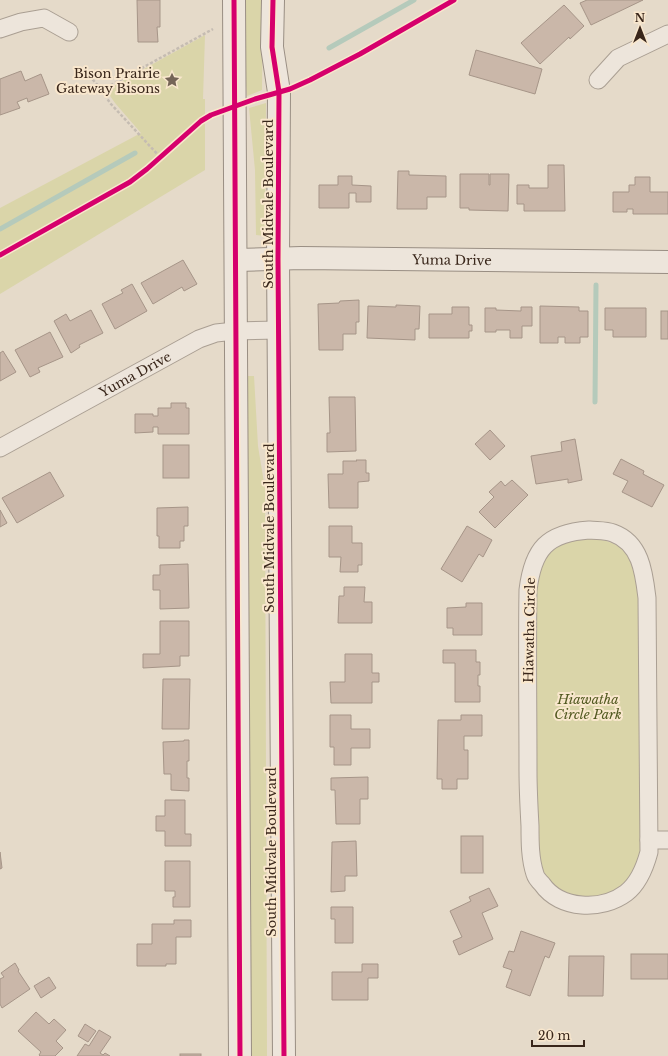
<svg xmlns="http://www.w3.org/2000/svg" width="668" height="1056" font-family="'Libre Baskerville',serif">
	<style>
		.green { fill: #dad5a9 }
		.lines { fill: none; stroke-linecap: round; stroke-linejoin: round }
		.stream { stroke: #b5cabb; stroke-width: 5 }
		.building { fill: #cab7a9; stroke: #a69588 }
		.street-casing { stroke: #aa9f93; stroke-width: 19 }
		.secondary-casing { stroke: #998e83; stroke-width: 24 }
		.path { stroke: #c5bcb2; stroke-width: 2.5; stroke-dasharray: 3 2; stroke-linecap: butt }
		.street { stroke: #ede5db; stroke-width: 17 }
		.secondary { stroke: #ede5db; stroke-width: 22 }
		.cycleway-casing { stroke: #f9e7cd; stroke-width: 8 }
		.cycleway { stroke: #d6006c; stroke-width: 5 }
		.labels { text-anchor: middle; stroke-width: 4; stroke-linejoin: round; paint-order: stroke }
		.poi-label { font-size: 13px; fill: #39261a; stroke: #f9e7cd; text-anchor: end }
		.street-label { font-size: 13px; fill: #39261a; stroke: #f9e7cd }
		.park-label { font-size: 13px; font-style: italic; fill: #50581f; stroke: #f9e7cd }
	</style>
	<rect width="100%" height="100%" fill="#e5dac9"/>
	<!-- green -->
	<g class="green">
		<polygon points="245,0 263,0 262,90 247,96 244,64"/>
		<polygon points="205,35 203,99 205,99 205,170 0,294 0,208 141,133 115,103 106,90"/>
		<polygon points="266,103 265,236 256,235 255,170 249,108"/>
		<polygon points="246,376 254,376 258,446 265,489 267,1056 251,1056"/>
		<path d="M589 538C606 540 621 543 630 559 636 571 637 584 638 596 640 611 639 627 639 642 639 657 640 672 640 687 640 704 639 720 640 736 640 761 640 785 640 809 641 827 644 847 636 865 631 879 616 893 601 896 579 900 556 894 545 874 537 860 538 827 538 810 535 737 535 663 536 590 538 582 538 573 541 565 548 546 571 539 589 538Z"/>
	</g>
	<g class="lines">
		<!-- stream -->
		<g class="stream">
			<polyline points="329,48 414,0"/>
			<polyline points="0,229 135,153"/>
			<polyline points="595,402 596,285"/>
		</g>
	</g>
	<!-- building -->
	<g class="building">
		<polygon points="137,0 160,0 160,27 157,27 158,42 138,42"/>
		<polygon points="587,0 643,0 591,25 580,3"/>
		<polygon points="564,5 584,26 570,39 569,37 540,64 521,43"/>
		<polygon points="476,50 542,69 535,94 469,75"/>
		<polygon points="21,71 25,81 41,74 49,94 28,102 27,98 17,102 20,108 0,115 0,79"/>
		<polygon points="548,165 564,165 565,211 524,211 524,204 517,204 517,185 529,185 529,188 548,188"/>
		<polygon points="398,171 409,171 409,175 446,176 446,197 427,197 427,209 397,209"/>
		<polygon points="460,174 489,174 489,185 490,185 490,174 509,174 508,211 469,210 469,208 460,208"/>
		<polygon points="338,176 352,176 352,185 371,186 371,202 356,202 356,193 349,193 349,208 319,208 319,185 338,185"/>
		<polygon points="635,177 650,177 650,192 668,192 668,214 633,214 633,209 627,209 627,212 613,212 613,192 629,192 629,185 635,185"/>
		<polygon points="183,260 197,284 184,291 182,287 153,304 141,283"/>
		<polygon points="132,284 147,311 115,329 102,304 123,293 121,290"/>
		<polygon points="359,300 359,322 356,322 356,334 343,334 343,350 319,350 318,304 339,303 340,301"/>
		<polygon points="396,305 420,306 419,329 415,329 415,340 367,338 368,306 396,307"/>
		<polygon points="540,306 579,307 579,311 588,311 588,337 580,337 580,343 565,343 565,337 558,337 558,343 540,343"/>
		<polygon points="452,307 469,307 469,325 472,325 472,331 469,331 469,338 429,338 429,314 452,314"/>
		<polygon points="521,307 532,307 532,326 522,326 522,338 510,338 510,330 496,330 496,332 485,332 485,308 496,308 496,310 521,311"/>
		<polygon points="605,308 646,308 646,337 613,337 613,330 605,330"/>
		<polygon points="91,310 103,333 79,345 80,347 71,353 54,321 66,314 70,321"/>
		<rect x="661" y="311" width="7" height="28"/>
		<polygon points="50,332 63,357 38,368 40,372 30,377 15,350"/>
		<polygon points="3,351 16,372 0,381 0,353"/>
		<polygon points="329,397 355,397 356,451 327,452 327,433 330,433"/>
		<polygon points="171,403 186,403 186,408 189,408 189,434 158,434 158,427 153,427 153,432 135,433 135,414 153,414 153,416 158,416 158,408 171,408"/>
		<polygon points="490,430 505,446 490,460 475,444"/>
		<polygon points="575,439 582,480 568,483 568,479 536,484 531,456 562,451 561,442"/>
		<rect x="163" y="445" width="26" height="33"/>
		<polygon points="621,459 644,471 643,474 664,485 652,507 622,492 628,481 613,474"/>
		<polygon points="356,460 366,460 366,473 369,473 369,481 358,482 358,508 329,508 328,474 343,474 343,461 357,461"/>
		<polygon points="50,472 64,496 17,523 2,498"/>
		<polygon points="512,480 528,495 495,528 479,512 494,497 489,492 501,481 505,486"/>
		<polygon points="188,507 188,526 184,526 184,541 180,541 180,548 159,548 159,536 157,536 157,508"/>
		<polygon points="0,510 7,523 0,527"/>
		<polygon points="329,526 352,526 352,543 362,543 362,565 358,565 358,572 340,572 341,557 329,557"/>
		<polygon points="467,526 492,540 483,557 479,554 462,582 441,569"/>
		<polygon points="188,564 189,608 160,609 160,590 153,590 153,575 160,575 160,565"/>
		<polygon points="344,587 365,587 364,602 372,602 372,623 338,623 339,596 344,596"/>
		<polygon points="466,603 482,603 482,635 453,635 453,628 447,628 447,608 466,607"/>
		<polygon points="160,621 189,621 189,656 180,656 180,666 143,668 143,654 160,654"/>
		<polygon points="443,650 476,650 476,662 480,662 480,675 478,675 478,686 480,686 480,702 455,702 455,663 443,663"/>
		<polygon points="345,654 372,654 372,673 379,673 379,682 372,682 372,703 331,703 330,682 345,682"/>
		<polygon points="163,679 190,679 189,729 162,729"/>
		<polygon points="330,715 351,715 351,729 370,729 370,748 351,748 351,765 334,765 334,747 330,747"/>
		<polygon points="461,715 482,715 482,736 464,736 464,750 468,750 468,779 457,779 457,789 442,789 442,779 437,779 438,720 461,720"/>
		<polygon points="184,740 189,740 189,761 187,761 187,778 189,778 189,791 171,790 171,774 164,774 163,742 184,741"/>
		<polygon points="368,777 368,799 360,799 360,824 336,824 335,790 331,790 331,778"/>
		<polygon points="165,800 185,800 185,834 191,834 191,846 165,846 165,831 156,831 156,816 165,816"/>
		<rect x="461" y="836" width="22" height="37"/>
		<polygon points="356,841 357,876 345,876 345,891 331,892 332,842"/>
		<polygon points="0,852 2,868 0,869"/>
		<polygon points="165,861 190,861 190,907 173,907 173,897 175,897 175,891 165,891"/>
		<polygon points="489,888 498,906 482,913 493,939 459,955 453,941 462,937 450,911 471,901 469,897"/>
		<polygon points="331,907 353,907 353,943 335,943 335,919 331,919"/>
		<polygon points="174,920 191,920 191,937 176,937 176,964 166,964 166,966 137,966 137,944 152,944 152,924 174,924"/>
		<polygon points="521,931 555,943 549,958 545,956 530,996 506,987 512,970 503,967 509,951 514,952"/>
		<rect x="631" y="954" width="37" height="25"/>
		<polygon points="569,956 604,956 603,996 568,996"/>
		<polygon points="15,963 19,970 18,971 30,989 2,1008 0,1004 0,979 4,977 1,973"/>
		<polygon points="362,964 378,964 378,978 368,978 368,1000 332,1000 332,972 362,972"/>
		<polygon points="49,977 56,988 41,998 34,986"/>
		<polygon points="36,1012 49,1024 54,1019 66,1030 56,1041 63,1048 55,1056 40,1056 39,1055 41,1052 18,1031"/>
		<polygon points="85,1024 96,1031 88,1042 78,1036"/>
		<polygon points="99,1030 111,1037 100,1053 103,1055 105,1053 110,1056 77,1056 85,1044 89,1046"/>
		<rect x="180" y="1054" width="21" height="2"/>
	</g>
	<g class="lines">
		<!-- street casing -->
		<g class="street-casing">
			<g id="street">
				<polyline points="0,29 21,22 44,18 69,32"/>
				<polyline points="598,80 618,58 668,34"/>
				<path id="s1" d="M0 448 199 339 216 333 235 331 278 330"/>
				<path d="M589 530C597 531 605 530 613 533 641 543 644 573 647 598L649 852C645 867 639 883 626 893 602 911 560 910 542 884 539 881 536 878 535 874 530 859 530 842 530 826 529 808 528 790 528 771 528 711 527 650 528 590 533 549 547 533 589 530Z"/>
				<polyline points="649,840 668,840"/>
			</g>
		</g>
		<!-- secondary casing -->
		<g class="secondary-casing">
			<g id="secondary">
				<polyline points="234,0 240,1056"/>
				<polyline points="273,0 272,47 279,92 278,259 284,1056"/>
				<path id="s2" d="M236 260 301 258 668 262"/>
			</g>
		</g>
		<!-- path -->
		<g class="path">
			<polyline points="86,72 102,90 110,103 160,157"/>
			<polyline points="102,90 213,29"/>
		</g>
		<!-- street -->
		<use href="#street" class="street"/>
		<!-- secondary -->
		<use href="#secondary" class="secondary"/>
		<!-- cycleway casing -->
		<g class="cycleway-casing">
			<g id="cycleway">
				<polyline points="234,0 240,1056"/>
				<polyline points="273,0 272,47 279,92 278,259 284,1056"/>
				<polyline points="0,255 130,182 147,169 201,121 211,115 255,99 290,89 310,80 360,54 454,0"/>
			</g>
		</g>
		<!-- cycleway -->
		<use href="#cycleway" class="cycleway"/>
	</g>
	<!-- icons -->
	<defs>
		<g id="sight-bare" transform="scale(1.2)"><path d="M0-6L1.8-2.2L6-1.7L2.9 1.2L3.7 5.4L0 3.3L-3.7 5.4L-2.9 1.2L-6-1.7L-1.8-2.2Z" fill="#756557" stroke="#f9e7cd" stroke-width="2.5" paint-order="stroke"/></g>
	</defs>
	<g fill-rule="evenodd">
		<use href="#sight-bare" x="172" y="80"/>
	</g>
	<g class="labels">
		<!-- poi labels -->
		<g class="poi-label">
			<text x="160" y="78">Bison Prairie<tspan x="160" dy="15">Gateway Bisons</tspan></text>
		</g>
		<!-- street labels -->
		<g class="street-label">
			<text transform="translate(268 204) rotate(-90)" y="5">South Midvale Boulevard</text>
			<text dy="5" stroke="none"><textPath href="#s2" startOffset="216">Yuma Drive</textPath></text>
			<text dy="5" stroke="none"><textPath href="#s1" startOffset="154">Yuma Drive</textPath></text>
			<text transform="translate(269 528) rotate(-90)" y="5">South Midvale Boulevard</text>
			<text transform="translate(529 630) rotate(-89)" y="5">Hiawatha Circle</text>
			<text transform="translate(271 852) rotate(-90)" y="5">South Midvale Boulevard</text>
		</g>
		<!-- park labels -->
		<g class="park-label">
			<text x="588" y="704">Hiawatha<tspan x="588" dy="15">Circle Park</tspan></text>
		</g>
	</g>
	<!-- north arrow -->
	<g transform="translate(640 28)" stroke="#f9e7cd" stroke-width="3" paint-order="stroke">
	<path d="M0-3L7 15L0 10L-7 15Z" fill="#39261a"/>
	<text y="-6" font-size="11" font-weight="bold" text-anchor="middle" fill="#39261a">N</text>
	</g>
	<!-- scale -->
	<path d="M532 1040v6h52v-6" fill="none" stroke="#39261a" stroke-width="2"/>
	<text x="538" y="1040" font-size="12" fill="#39261a" stroke="#f9e7cd" stroke-width="3" paint-order="stroke">20 m</text>
</svg>
